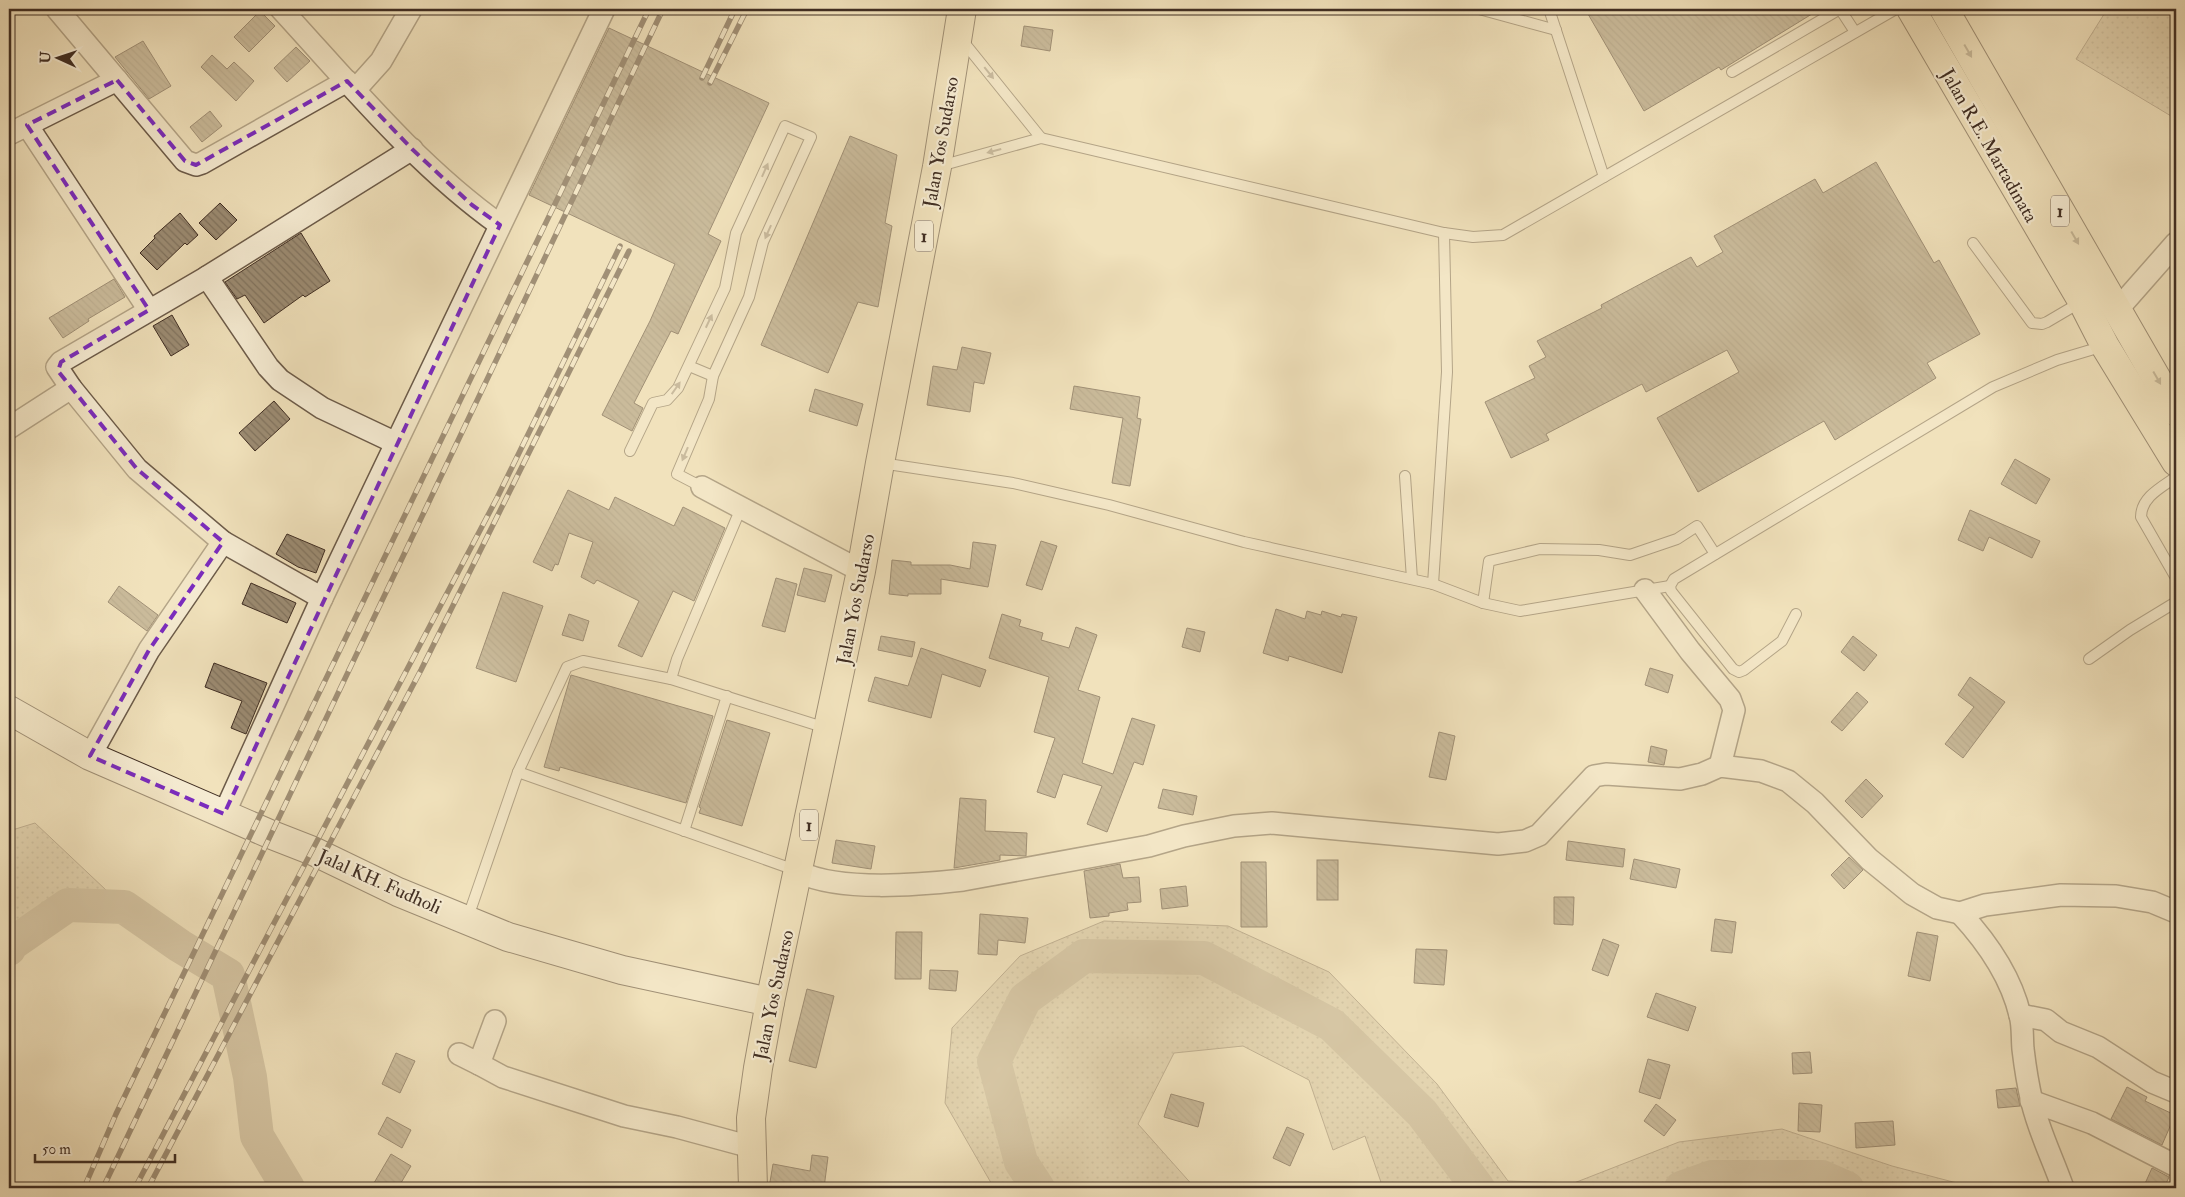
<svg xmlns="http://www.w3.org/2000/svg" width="2185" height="1197" font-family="'IM FELL Double Pica',serif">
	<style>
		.grass { fill: url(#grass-dots); stroke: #8a7862 }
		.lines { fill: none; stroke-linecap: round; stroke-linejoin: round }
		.river { stroke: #b5a588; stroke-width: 34 }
		.building { fill: url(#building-back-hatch); stroke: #402e23 }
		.service-casing { stroke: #6c5b49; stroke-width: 12 }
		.minor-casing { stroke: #6c5b49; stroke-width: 24 }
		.secondary-casing { stroke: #402e23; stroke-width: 30 }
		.trunk-casing { stroke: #402e23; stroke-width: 30 }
		.service { stroke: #f6ecd3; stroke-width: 10 }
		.minor { stroke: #f6ecd3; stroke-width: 21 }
		.secondary { stroke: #f6ecd3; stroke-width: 28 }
		.trunk { stroke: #f1e2bc; stroke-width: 28 }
		.rail-casing { stroke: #402e23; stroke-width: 5.5 }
		.rail { stroke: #f6ecd3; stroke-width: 4; stroke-dasharray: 11; stroke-linecap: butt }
		.oneway { fill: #988870 }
		.oneway2 { fill: #9b8d7b }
		.marked { fill: none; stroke: #7b2cbf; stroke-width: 4; stroke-dasharray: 10 6; stroke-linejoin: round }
		.labels { text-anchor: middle; stroke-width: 4.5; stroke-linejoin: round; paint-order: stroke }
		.shield { fill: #f6ecd3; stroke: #776758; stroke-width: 1 }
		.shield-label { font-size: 18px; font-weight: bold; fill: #402e23 }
		.street-label { font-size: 19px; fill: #402e23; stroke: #f6ecd3 }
	</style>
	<defs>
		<pattern id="grass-dots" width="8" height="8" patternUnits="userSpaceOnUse" patternTransform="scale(1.25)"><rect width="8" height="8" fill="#d3c3a2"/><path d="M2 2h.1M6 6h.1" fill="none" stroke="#ad9f84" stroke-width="1.8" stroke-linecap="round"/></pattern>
		<pattern id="building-back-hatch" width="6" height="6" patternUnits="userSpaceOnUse" patternTransform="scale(1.25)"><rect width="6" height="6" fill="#9c8c73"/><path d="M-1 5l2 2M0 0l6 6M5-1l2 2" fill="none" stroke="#81735e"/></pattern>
	</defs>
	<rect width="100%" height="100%" fill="#f1e2bc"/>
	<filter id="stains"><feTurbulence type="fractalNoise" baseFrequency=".004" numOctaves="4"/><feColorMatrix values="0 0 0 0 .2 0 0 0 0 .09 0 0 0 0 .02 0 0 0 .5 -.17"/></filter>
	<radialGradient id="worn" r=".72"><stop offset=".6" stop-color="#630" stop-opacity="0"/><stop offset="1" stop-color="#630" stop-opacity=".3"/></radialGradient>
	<!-- grass -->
	<g class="grass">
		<polygon points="2104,9 2176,9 2176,119 2076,59 2106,11"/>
		<polygon points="35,823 124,907 68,905 10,945 9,949 9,831"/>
		<polygon points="1104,921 1228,926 1329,972 1437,1084 1508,1181 1574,1183 1679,1142 1782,1129 1892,1166 1976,1188 1383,1188 1365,1136 1333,1150 1309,1080 1243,1046 1174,1053 1138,1124 1195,1188 994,1188 945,1103 952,1028 1020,956"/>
	</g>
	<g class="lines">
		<!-- river -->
		<g class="river">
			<polyline points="9,949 10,945 68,905 124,907 180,946 228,975 250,1077 257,1136 288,1188"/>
			<polyline points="1038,1188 1021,1162 994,1061 1025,999 1084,956 1204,958 1332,1025 1422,1113 1478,1188"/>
			<polyline points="1681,1188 1712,1177 1822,1177 1847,1188"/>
		</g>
	</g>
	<!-- building -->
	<g class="building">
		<polygon points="1597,9 1820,9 1721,70 1719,67 1644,111 1588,14"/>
		<polygon points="260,11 275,26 249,52 234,37"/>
		<polygon points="1024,26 1053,30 1050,51 1021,46"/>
		<polygon points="609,28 769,103 708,234 721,241 678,334 671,331 634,403 643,408 632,431 602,415 650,321 675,264 529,195"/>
		<polygon points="143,41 171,86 149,99 115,57"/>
		<polygon points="296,47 310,61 287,82 274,68"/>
		<polygon points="212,55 227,69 234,62 254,81 236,101 201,67"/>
		<polygon points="210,111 222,126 202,142 190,127"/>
		<polygon points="850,136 897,155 885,223 892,226 878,307 858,302 828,373 761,345"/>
		<polygon points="1876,162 1934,263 1939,260 1980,334 1927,363 1936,378 1835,440 1824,421 1698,492 1657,418 1739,372 1727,350 1646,392 1642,384 1546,434 1549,440 1511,458 1485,402 1535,378 1529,366 1546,357 1537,341 1602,308 1601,305 1691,257 1697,267 1723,252 1714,236 1815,179 1823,193"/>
		<polygon points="220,203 237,220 216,240 199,223"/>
		<polygon points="180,213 198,235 187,245 185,243 157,270 140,253 155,238 154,236"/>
		<polygon points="301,233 330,281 305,297 303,295 264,323 245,295 237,299 225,282"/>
		<polygon points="114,279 125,297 88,319 89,321 63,338 49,318"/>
		<polygon points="172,315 189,345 171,356 153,326"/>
		<polygon points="962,347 991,353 984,384 974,382 970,412 927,405 933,366 957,370"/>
		<polygon points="1074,386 1140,397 1137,418 1141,419 1130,486 1112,483 1123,418 1070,409"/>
		<polygon points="815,389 863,404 857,426 809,411"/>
		<polygon points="274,401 290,419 255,451 239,433"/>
		<polygon points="2015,459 2050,479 2036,504 2001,484"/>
		<polygon points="568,490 609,510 615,497 674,526 683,507 725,528 694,601 673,591 642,657 618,646 639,601 597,580 594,584 581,577 593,542 569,533 558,565 555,564 552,571 533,562"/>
		<polygon points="1970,510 2040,541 2032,558 1989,537 1983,551 1958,540"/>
		<polygon points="287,534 325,550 316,573 298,567 276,554"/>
		<polygon points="1041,541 1057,546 1042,590 1026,585"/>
		<polygon points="973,542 996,545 988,587 941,579 941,594 908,594 908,596 889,594 892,560 911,562 911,565 950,565 970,569"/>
		<polygon points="804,568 832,575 825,602 797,595"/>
		<polygon points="776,578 797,584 785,632 762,626"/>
		<polygon points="251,583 296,603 287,623 242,604"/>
		<polygon points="119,586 158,615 147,631 108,602"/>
		<polygon points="503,592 543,606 516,682 476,668"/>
		<polygon points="1276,609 1305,619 1307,611 1321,615 1322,611 1341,617 1342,614 1357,617 1342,673 1289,656 1288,661 1263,653"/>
		<polygon points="569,614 589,621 583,641 562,635"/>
		<polygon points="1002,614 1021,620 1019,626 1043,633 1041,640 1069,648 1076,627 1097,635 1078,690 1100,697 1082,763 1113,774 1132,718 1155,725 1143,765 1134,762 1107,832 1087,824 1102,786 1063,774 1055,798 1037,792 1055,738 1034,732 1049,677 989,658"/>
		<polygon points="1187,628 1205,632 1200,652 1182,647"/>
		<polygon points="881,636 915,642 912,657 878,650"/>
		<polygon points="1853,636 1877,655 1864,671 1841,652"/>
		<polygon points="921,648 986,670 980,687 942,674 931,718 868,701 875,677 908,686"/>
		<polygon points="214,663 267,683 246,734 231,728 242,701 205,687"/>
		<polygon points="1650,668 1673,675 1668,693 1645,685"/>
		<polygon points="571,675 713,716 686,803 560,767 559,771 544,767"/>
		<polygon points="1970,677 2005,702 1963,758 1945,744 1974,707 1958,695"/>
		<polygon points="1857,692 1868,702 1842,731 1831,722"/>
		<polygon points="727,720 770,733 742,826 699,813 701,808 699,807"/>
		<polygon points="1439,732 1455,736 1446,780 1429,777"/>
		<polygon points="1651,746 1667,750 1664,765 1648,762"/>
		<polygon points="1866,779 1883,796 1862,818 1845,801"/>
		<polygon points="1163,789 1197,796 1193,815 1158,808"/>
		<polygon points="960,798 986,800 985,831 1027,833 1026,856 1000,855 1000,860 954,868"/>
		<polygon points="836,840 875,846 871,869 832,863"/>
		<polygon points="1568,841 1625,849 1623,867 1566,860"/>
		<polygon points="1849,857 1863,870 1844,889 1831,875"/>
		<polygon points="1634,859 1680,869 1676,888 1630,879"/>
		<rect x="1317" y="860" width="21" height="40"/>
		<polygon points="1241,862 1266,862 1267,927 1241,927"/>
		<polygon points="1120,864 1123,878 1139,877 1141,902 1127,903 1128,910 1109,913 1109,916 1090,918 1084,871"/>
		<polygon points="1186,886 1188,906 1162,909 1160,889"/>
		<polygon points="1554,897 1574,897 1573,925 1554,924"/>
		<polygon points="980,914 1028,918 1025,943 998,940 997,955 978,954"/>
		<polygon points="1715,919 1736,922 1732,953 1711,951"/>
		<polygon points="896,932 922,932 921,979 895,979"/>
		<polygon points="1917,932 1938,936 1930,981 1908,976"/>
		<polygon points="1603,939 1619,945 1608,976 1592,970"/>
		<polygon points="1416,949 1447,950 1444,985 1414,983"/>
		<polygon points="930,970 958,971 956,991 929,989"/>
		<polygon points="807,989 834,996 816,1068 789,1061"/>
		<polygon points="1656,993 1696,1007 1688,1031 1647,1017"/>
		<polygon points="1810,1052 1812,1073 1793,1074 1792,1053"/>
		<polygon points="396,1053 415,1061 400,1093 382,1084"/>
		<polygon points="1648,1059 1670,1065 1660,1099 1639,1092"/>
		<polygon points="2127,1087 2147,1097 2145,1101 2175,1115 2162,1145 2111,1119"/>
		<polygon points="2016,1088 2020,1106 1998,1108 1996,1090"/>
		<polygon points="1171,1094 1204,1103 1198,1127 1164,1117"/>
		<polygon points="1799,1103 1822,1105 1820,1132 1798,1131"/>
		<polygon points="1656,1104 1676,1120 1664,1136 1644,1121"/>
		<polygon points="387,1117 411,1130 402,1148 378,1134"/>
		<polygon points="1893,1121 1895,1145 1856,1148 1855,1123"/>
		<polygon points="1287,1127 1304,1134 1290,1166 1273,1158"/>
		<polygon points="391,1154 411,1166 398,1188 371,1188"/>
		<polygon points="812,1155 828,1157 824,1188 769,1188 773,1164 810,1171"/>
		<polygon points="2152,1168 2169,1177 2164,1188 2143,1188"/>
	</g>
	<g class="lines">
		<!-- service casing -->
		<g class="service-casing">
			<g id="service">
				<polyline points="1479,9 1556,30"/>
				<polyline points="1549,9 1604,177"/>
				<polyline points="1840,9 1855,32"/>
				<polyline points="962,40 1041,138"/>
				<polyline points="1732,72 1840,9"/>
				<polyline points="940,166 1041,138 1444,233 1473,237 1503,235 1896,9"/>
				<polyline points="1973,243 2032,323 2042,324 2047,322 2081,302"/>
				<polyline points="689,366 713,376"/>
				<polyline points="630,451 653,403 667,400 678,388 725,288 736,233 785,126 811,137 763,242 749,297 713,376 709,399 677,474 702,487"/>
				<polyline points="881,463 1013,483 1109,505 1244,542 1433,584 1483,603 1520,611 1670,586"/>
				<polyline points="1405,476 1412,579"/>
				<path d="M2176 477C2162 487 2141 497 2141 517L2176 578"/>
				<polyline points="741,508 677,659 671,679 826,728"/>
				<polyline points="1433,584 1447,372 1444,233"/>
				<polyline points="1483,603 1489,561 1540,549 1599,550 1630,555 1677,539 1697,526 1715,554"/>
				<polyline points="1796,614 1782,641 1744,670 1739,672 1733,669 1671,591 1670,586 1674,579 1993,387 2057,360 2104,346"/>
				<polyline points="2089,659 2130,630 2176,602"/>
				<polyline points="518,772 798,871"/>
				<polyline points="684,831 727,696"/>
				<polyline points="467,920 518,772 567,667 583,661 671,679"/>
			</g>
		</g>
		<!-- minor casing -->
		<g class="minor-casing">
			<g id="minor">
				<polyline points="57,9 185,161 196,165 202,163 347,81"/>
				<path d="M281 9C350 84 417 166 500 225"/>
				<polyline points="355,90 381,61 411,9"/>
				<polyline points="27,125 149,310"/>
				<polyline points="9,134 117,80"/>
				<polyline points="207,277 268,367 280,380 322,408 396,443"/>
				<polyline points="2117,310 2176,243"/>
				<polyline points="9,428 71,388"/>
				<polyline points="702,487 861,571"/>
				<polyline points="1645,590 1690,651 1730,699 1734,710 1720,766"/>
				<polyline points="322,598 223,542 137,469 71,388 57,367 61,362 207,277 412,149"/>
				<polyline points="90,756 149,650 223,542"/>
				<polyline points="224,814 322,598 604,9"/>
				<path d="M799 872C840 892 918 885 963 880L1149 846 1184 836 1234 826 1272 823 1498 844 1525 841 1539 835 1594 776 1606 774 1680 779 1702 774 1720 766 1761 771 1788 781 1815 803 1869 859 1912 894 1937 908 1960 913 1985 905 2061 895 2116 896 2152 902 2176 912"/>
				<path d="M1960 913C1986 941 2011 977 2020 1015 2023 1025 2022 1038 2023 1049 2025 1066 2028 1085 2032 1102 2039 1132 2053 1159 2063 1188"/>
				<polyline points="2020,1015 2046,1020 2061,1032 2098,1047 2152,1082 2176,1092"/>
				<polyline points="495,1021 479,1064 503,1077 624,1116 677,1127 751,1147"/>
				<polyline points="459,1054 479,1064"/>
				<polyline points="2031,1101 2092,1123 2176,1166"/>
			</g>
		</g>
		<!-- secondary casing -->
		<g class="secondary-casing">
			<polyline id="secondary" points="9,710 90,756 272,835 313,851 398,892 508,937 622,970 770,1002"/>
		</g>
		<!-- trunk casing -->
		<g class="trunk-casing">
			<g id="trunk">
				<polyline points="1911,9 2082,301 2105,346 2176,462"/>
				<polyline points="1944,9 2176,412"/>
				<polyline points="753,1188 751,1118 758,1068 770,1002 861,571 880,463 937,167 962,9"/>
			</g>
		</g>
		<!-- service -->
		<use href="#service" class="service"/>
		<!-- minor -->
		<use href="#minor" class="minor"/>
		<!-- secondary -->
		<use href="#secondary" class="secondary"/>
		<!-- trunk -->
		<use href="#trunk" class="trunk"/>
		<!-- rail casing -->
		<g class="rail-casing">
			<g id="rail">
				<polyline points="702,78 735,9"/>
				<polyline points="710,83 747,9"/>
				<polyline points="84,1188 116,1114 649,9"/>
				<polyline points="103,1188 663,9"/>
				<polyline points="135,1188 497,498 620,246"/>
				<polyline points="148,1188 421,670 629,251"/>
			</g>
		</g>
		<!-- rail -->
		<use href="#rail" class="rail"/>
	</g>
	<!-- one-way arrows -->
	<defs><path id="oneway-solid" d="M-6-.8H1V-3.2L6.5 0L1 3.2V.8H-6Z" transform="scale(1.25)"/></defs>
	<g class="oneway">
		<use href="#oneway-solid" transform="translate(1968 51) rotate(60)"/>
		<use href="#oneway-solid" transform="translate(2075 238) rotate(60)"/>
		<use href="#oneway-solid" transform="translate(2157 378) rotate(60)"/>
	</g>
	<g class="oneway2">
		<use href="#oneway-solid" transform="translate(989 73) rotate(51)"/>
		<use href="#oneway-solid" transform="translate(994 151) rotate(165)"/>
		<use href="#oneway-solid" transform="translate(765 170) rotate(-66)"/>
		<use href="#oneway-solid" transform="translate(768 232) rotate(114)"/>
		<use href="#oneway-solid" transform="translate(709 321) rotate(-65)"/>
		<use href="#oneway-solid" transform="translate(676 388) rotate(-55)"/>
		<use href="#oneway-solid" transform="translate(685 454) rotate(113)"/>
	</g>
	<!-- marked area -->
	<path d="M0 0H2185V1197H0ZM117 80 185 161 196 165 347 81 412 149 472 205 500 225 224 814 90 756 149 650 223 542 137 469 58 371 61 362 149 310 27 125Z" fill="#f1e2bc" fill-opacity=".55" fill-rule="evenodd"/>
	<path class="marked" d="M117 80 185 161 196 165 347 81 412 149 472 205 500 225 224 814 90 756 149 650 223 542 137 469 58 371 61 362 149 310 27 125Z"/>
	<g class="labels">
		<!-- shield labels -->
		<g class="shield">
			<rect x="2051" y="195.5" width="18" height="31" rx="4"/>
			<rect x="915" y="220.5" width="18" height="31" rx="4"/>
			<rect x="800" y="809.5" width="18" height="31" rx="4"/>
		</g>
		<g class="shield-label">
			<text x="2060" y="217">1</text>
			<text x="924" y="242">1</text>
			<text x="809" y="831">1</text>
		</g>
		<!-- street labels -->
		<g class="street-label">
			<text transform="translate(940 142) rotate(-80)" y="7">Jalan Yos Sudarso</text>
			<text transform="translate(1990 145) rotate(60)" y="7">Jalan R.E. Martadinata</text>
			<text transform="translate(855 599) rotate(-79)" y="7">Jalan Yos Sudarso</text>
			<text transform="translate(380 881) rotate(24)" y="7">Jalal KH. Fudholi</text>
			<text transform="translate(773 995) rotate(-78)" y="7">Jalan Yos Sudarso</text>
		</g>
	</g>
	<!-- margin -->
	<rect width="2185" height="1197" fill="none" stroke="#f1e2bc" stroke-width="30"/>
	<rect x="10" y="10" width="2165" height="1177" fill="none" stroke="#402e23" stroke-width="2.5"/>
	<rect x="15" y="15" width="2155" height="1167" fill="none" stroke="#402e23"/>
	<!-- north arrow -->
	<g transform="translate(58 58) rotate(273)" stroke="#f6ecd3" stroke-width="4" paint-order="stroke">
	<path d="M0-4L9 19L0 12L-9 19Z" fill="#402e23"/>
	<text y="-8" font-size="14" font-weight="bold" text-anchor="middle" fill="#402e23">U</text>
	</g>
	<!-- scale -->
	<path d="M35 1154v8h140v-8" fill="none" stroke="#402e23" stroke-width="2.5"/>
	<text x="42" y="1154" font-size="15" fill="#402e23" stroke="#f6ecd3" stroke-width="4" paint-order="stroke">50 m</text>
	<rect width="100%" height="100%" filter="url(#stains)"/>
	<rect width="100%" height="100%" fill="url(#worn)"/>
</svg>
